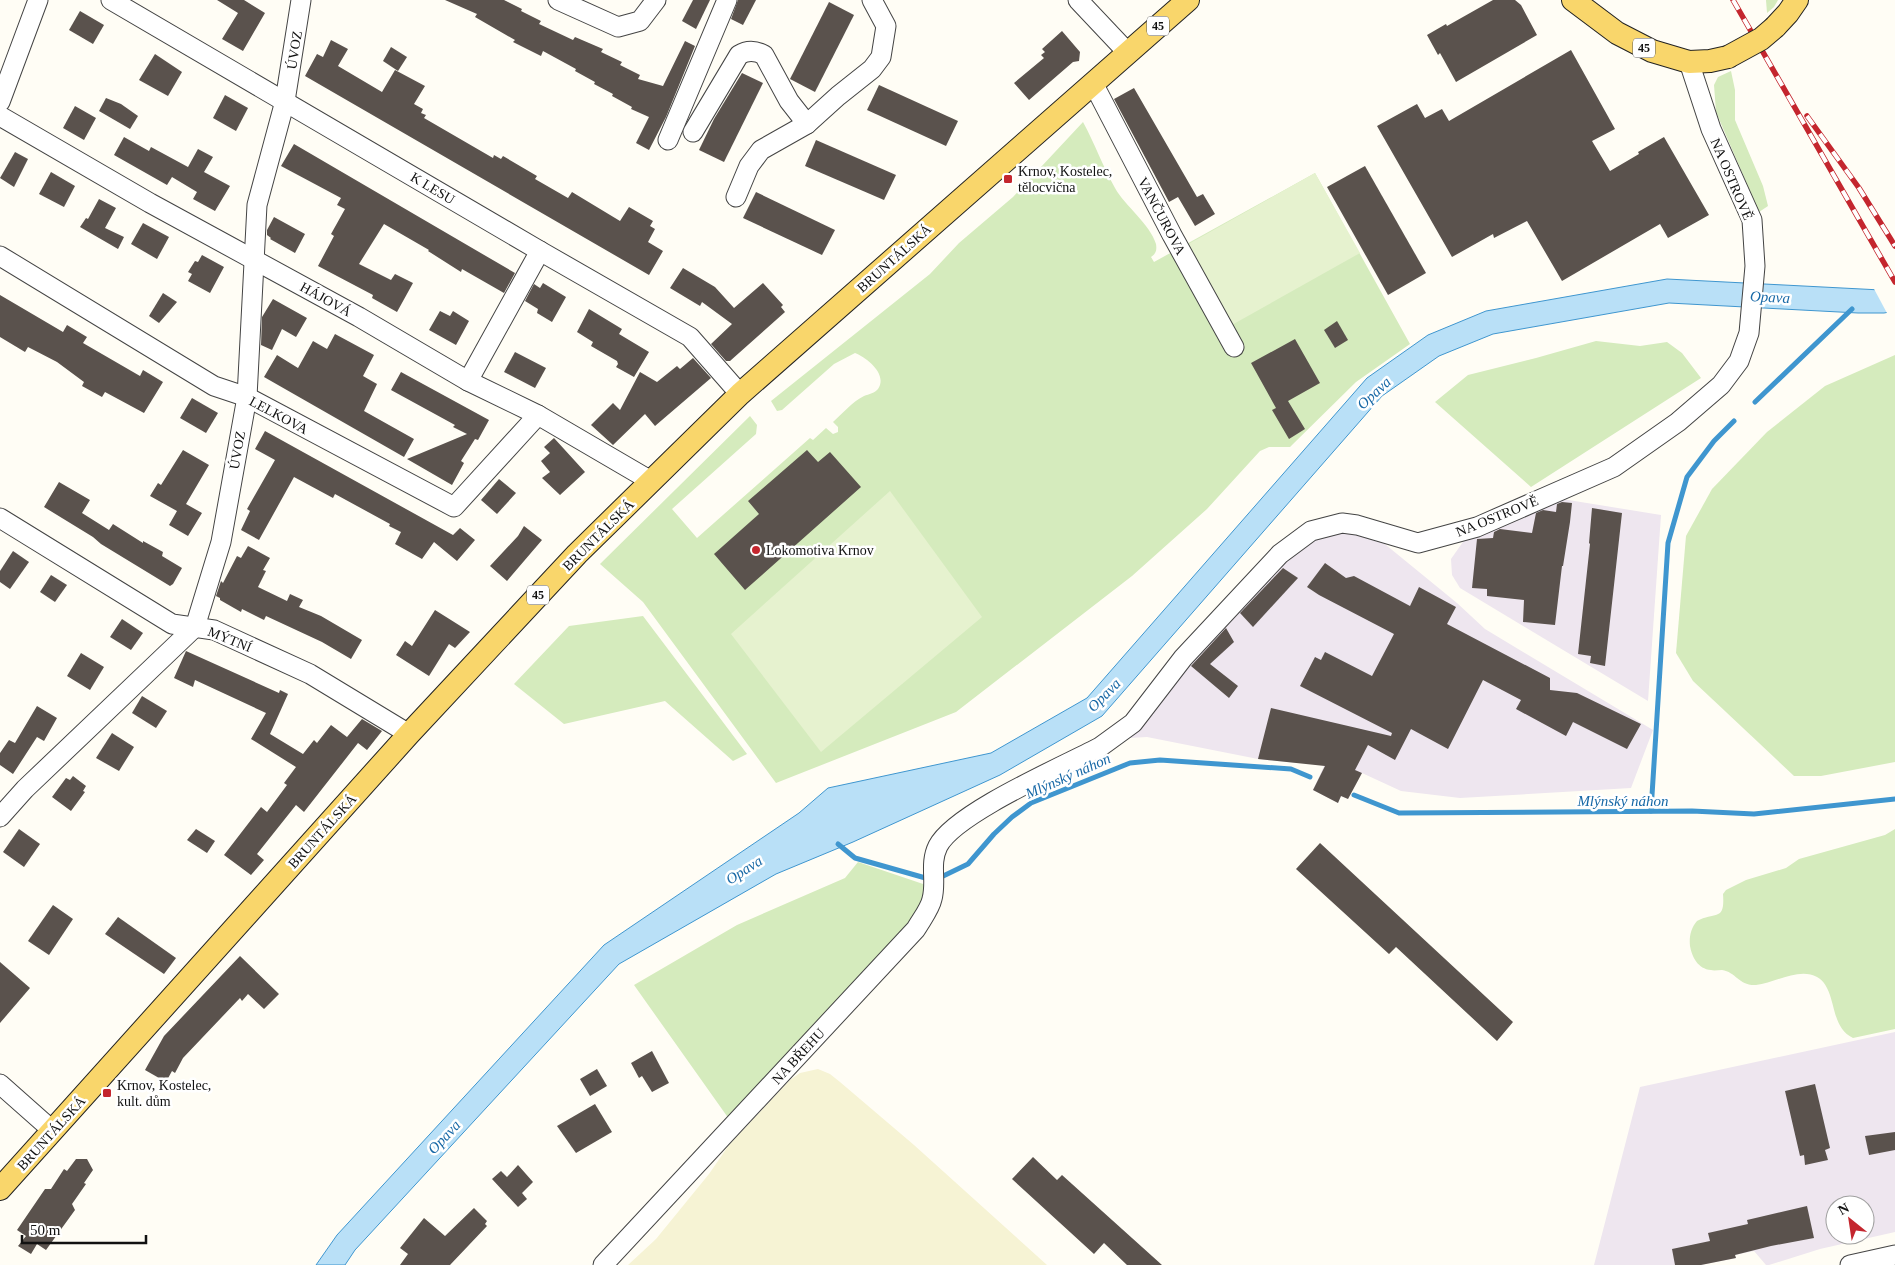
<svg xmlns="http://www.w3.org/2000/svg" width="1895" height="1265" font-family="Georgia,serif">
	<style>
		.industrial { fill: #eee6ef; fill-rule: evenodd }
		.farmland { fill: #f6f3d4 }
		.green { fill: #d5ebbd }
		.pitch { fill: #e6f2cf }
		.water { fill: #b9e0f7; stroke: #3f96cf }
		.pier { fill: #fffdf5 }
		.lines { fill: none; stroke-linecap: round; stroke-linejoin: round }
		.stream { stroke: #3f96cf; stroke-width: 5 }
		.building { fill: #5a524d }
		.minor-casing { stroke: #444; stroke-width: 21 }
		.major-casing { stroke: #222; stroke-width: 24 }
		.minor { stroke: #fff; stroke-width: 19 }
		.major { stroke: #f9d66b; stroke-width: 22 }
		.rail-casing { stroke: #c4262e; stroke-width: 5.5 }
		.rail { stroke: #fff; stroke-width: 4; stroke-dasharray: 11; stroke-linecap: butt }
		.major-bridge-casing { stroke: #222; stroke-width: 24; stroke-linecap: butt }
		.major-bridge { stroke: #f9d66b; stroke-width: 22 }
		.poi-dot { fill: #c4262e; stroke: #fff; stroke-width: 2 }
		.labels { text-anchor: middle; stroke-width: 5; stroke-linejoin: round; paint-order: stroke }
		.shield { fill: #fff; stroke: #585858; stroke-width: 1 }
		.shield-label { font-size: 12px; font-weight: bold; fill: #111 }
		.street-label { font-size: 14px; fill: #111; stroke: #fff }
		.poi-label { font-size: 14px; fill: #111; stroke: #fff; text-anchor: start }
		.water-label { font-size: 15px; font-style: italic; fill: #1768a6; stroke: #fff }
	</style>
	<rect width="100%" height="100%" fill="#fffdf5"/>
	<!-- industrial -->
	<g class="industrial">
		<polygon points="1556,498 1661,515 1648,701 1460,588 1452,575 1451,559 1465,539"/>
		<polygon points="1352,531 1375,536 1457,603 1485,629 1653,730 1631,788 1460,798 1401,791 1362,773 1348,799 1341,796 1338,803 1313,790 1324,766 1299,760 1298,763 1258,759 1147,737 1129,738 1207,637 1315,533"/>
		<path d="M1895 1032V1232L1820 1249 1769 1265H1766L1754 1251 1735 1255 1736 1258 1701 1265H1594L1640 1087ZM1835 1205H1865V1235H1835Z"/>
	</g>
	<!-- farmland -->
	<polygon class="farmland" points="818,1069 830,1074 840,1082 914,1145 1047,1265 628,1265 656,1239 709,1174 729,1145 790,1080 800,1073"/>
	<!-- green -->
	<g class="green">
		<polygon points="1766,0 1778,0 1774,7 1767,13"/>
		<polygon points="1731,71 1735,90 1735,120 1763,186 1768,206 1759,212 1716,112 1714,85 1718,77"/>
		<path d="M1083 122C1095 144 1103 167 1115 188 1125 206 1150 224 1156 244 1157 250 1156 254 1151 257L1154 262 1315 173 1410 344 1356 382 1290 447H1269L1260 451 1207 509 1132 576 956 712 776 783 643 602 600 564 750 416 757 425 756 434 672 509 697 538 810 438 813 440 826 428 833 434 838 432V427L833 422C843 413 852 402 864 396 869 394 875 393 878 389 888 374 867 358 855 353L834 364 782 410 777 411 771 401 930 274 959 243 1013 197Z"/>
		<polygon points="1596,341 1640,346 1667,342 1682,353 1701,378 1531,487 1435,402 1468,375 1536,358"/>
		<polygon points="1895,355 1895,762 1821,776 1794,776 1693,681 1676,653 1686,536 1712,489 1767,432 1825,386"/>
		<polygon points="643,616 747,754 733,761 665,701 564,724 514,684 569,626"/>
		<path d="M1895 829V1029L1853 1038C1828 1026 1838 989 1817 977 1799 967 1775 983 1756 985 1739 986 1736 972 1722 970 1718 970 1714 971 1711 970 1698 969 1692 957 1690 946 1689 936 1691 928 1697 921 1716 911 1725 922 1723 894L1726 890 1746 880 1786 868 1799 859 1885 835Z"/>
		<polygon points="858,862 929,886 914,924 729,1119 634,985 737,925 845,878"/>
	</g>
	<!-- pitch -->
	<g class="pitch">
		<polygon points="1315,173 1360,253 1230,326 1185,246"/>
		<polygon points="890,491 982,617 821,752 731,634"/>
	</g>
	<!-- water -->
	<polygon class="water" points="1667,279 1881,290 1895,311 1884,313 1858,313 1669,303 1493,334 1439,356 1382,396 1102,716 1000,775 853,842 776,874 619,964 355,1250 345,1265 316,1265 337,1235 604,945 799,813 828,788 991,753 1087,698 1367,378 1428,335 1486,311"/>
	<!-- pier -->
	<polygon class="pier" points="1895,284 1895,313 1888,315 1873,287"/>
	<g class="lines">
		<!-- stream -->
		<g class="stream">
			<polyline points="1755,402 1852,309"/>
			<polyline points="1354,795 1399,813 1692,811 1754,814 1895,799"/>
			<polyline points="1651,811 1668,543 1687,477 1714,441 1734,421"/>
			<polyline points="838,844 855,858 929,879"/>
			<polyline points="937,879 968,864 994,834 1012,817 1031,803 1130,763 1160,760 1291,769 1310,777"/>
		</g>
	</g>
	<!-- building -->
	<g class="building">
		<polygon points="217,0 244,0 265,13 243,51 222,39 238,13"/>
		<polygon points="445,0 504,0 522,9 521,11 541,21 539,24 573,40 575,37 603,49 601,52 622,62 620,65 640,75 638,79 663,86 685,41 695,46 666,117 649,150 636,143 649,117 631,109 632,107 612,96 613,94 594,84 595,82 575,71 576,69 543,51 541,56 513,42 515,40 475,17 477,14"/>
		<polygon points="693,0 710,0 696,29 682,21"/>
		<polygon points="738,0 756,0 743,25 731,19"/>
		<polygon points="1493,0 1515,0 1521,5 1537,35 1456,82 1440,53 1438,55 1427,35 1446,24 1447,26"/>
		<polygon points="829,2 854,15 815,92 790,79"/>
		<polygon points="80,11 104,25 93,44 69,30"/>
		<polygon points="1062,31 1080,52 1079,61 1073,62 1029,100 1014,83 1044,58 1041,55 1045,52 1042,49"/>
		<polygon points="331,40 348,49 338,66 382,92 395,70 425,86 414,104 423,109 421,113 426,115 424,118 493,158 494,155 501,159 503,156 537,176 535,179 568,198 572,192 620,221 629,207 653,221 650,226 655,229 648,242 663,251 649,275 305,76 317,54 323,57"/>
		<polygon points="391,47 407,57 398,71 383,61"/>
		<polygon points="1571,50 1615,129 1592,141 1610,171 1639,154 1638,152 1664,137 1709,215 1668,238 1660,224 1562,281 1527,221 1494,238 1493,234 1452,257 1377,126 1417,104 1425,118 1442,109 1449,121"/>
		<polygon points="155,54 182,72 168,96 139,80"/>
		<polygon points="742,73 763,83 724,162 699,150 714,119"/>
		<polygon points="879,85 958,121 946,146 867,110"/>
		<polygon points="1134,88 1197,197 1203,194 1215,214 1195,226 1178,197 1169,202 1114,99"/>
		<polygon points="225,95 248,108 236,131 213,118"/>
		<polygon points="106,98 121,104 138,116 130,129 99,111"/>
		<polygon points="75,106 96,118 84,140 63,128"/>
		<polygon points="124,137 149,151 151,147 188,167 198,149 213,157 204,172 230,186 215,211 193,199 197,192 172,177 167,185 114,155"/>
		<polygon points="816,140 896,175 884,200 805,166"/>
		<polygon points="294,144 515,273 504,293 462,269 461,272 428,251 429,250 384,224 359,264 391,280 395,274 413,283 397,312 372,298 373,295 318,266 334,236 331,234 345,209 337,205 341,198 281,166"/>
		<polygon points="15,152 28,159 14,187 0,178"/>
		<polygon points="1365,166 1426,273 1388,295 1327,187"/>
		<polygon points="51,172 75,186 64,207 39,194"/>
		<polygon points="756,192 835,230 822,255 743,218"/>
		<polygon points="99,199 116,208 105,228 124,237 118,249 80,227 86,218 88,219"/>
		<polygon points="274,217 305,234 295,253 270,239 271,238 267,235 267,230"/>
		<polygon points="143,223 169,237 157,259 131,244"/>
		<polygon points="202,255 224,267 210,293 188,281 192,274 188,272 195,261 198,262"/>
		<polygon points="683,268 715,287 734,308 763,283 783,305 781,307 785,312 730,361 726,361 711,344 732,324 702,302 700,306 670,288"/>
		<polygon points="543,283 566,297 552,322 537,313 538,309 525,301 534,284 540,288"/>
		<polygon points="163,293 177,302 159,323 149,316"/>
		<polygon points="0,295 63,332 67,325 87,337 83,343 140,376 143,370 163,382 144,413 105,392 102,397 82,386 84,382 57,362 28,347 25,352 0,337"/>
		<polygon points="273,299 307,318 296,337 282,329 272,350 261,345 262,317"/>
		<polygon points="589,309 622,329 619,334 649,352 634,377 616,367 618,364 617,361 591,346 593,342 577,332"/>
		<polygon points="440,311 450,316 453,311 469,321 456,345 429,330"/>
		<polygon points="1337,321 1348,340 1335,348 1324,330"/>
		<polygon points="335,334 374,355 363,376 377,384 364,411 414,439 404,457 264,377 277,355 298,368 313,341 327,349"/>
		<polygon points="1295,339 1320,383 1288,401 1305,429 1289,439 1272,410 1276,408 1251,363"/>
		<polygon points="515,352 546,368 535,388 504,372"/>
		<polygon points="693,358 711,378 655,426 645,414 613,445 591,425 613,403 620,410 640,372 657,382 677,366 680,369"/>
		<polygon points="401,372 489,420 478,440 475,439 461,461 464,463 452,485 407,459 467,434 453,427 455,425 391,390"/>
		<polygon points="192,398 218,413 206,433 180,418"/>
		<polygon points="265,431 453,535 460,528 475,540 457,561 434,542 422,559 395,544 401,532 389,526 390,524 335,494 333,498 294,477 259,540 241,530 250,511 247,509 275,460 255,449"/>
		<polygon points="554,438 585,472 560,495 542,478 550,472 541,461 550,453 544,447"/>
		<polygon points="183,450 209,465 186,504 202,513 188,536 169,525 177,511 150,496 158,483 161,485"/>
		<polygon points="807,450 818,462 830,452 861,487 745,590 714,554 759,514 748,501"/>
		<polygon points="499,479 516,493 497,514 481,500"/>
		<polygon points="59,482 90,500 82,513 109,530 113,524 143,543 143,541 163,552 162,556 182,568 173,584 170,586 101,544 93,537 44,507"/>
		<polygon points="1562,502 1572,503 1570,522 1563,566 1562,566 1555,625 1523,622 1524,600 1487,596 1487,589 1472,588 1477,539 1493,538 1494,532 1500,529 1532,533 1536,513 1543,510 1556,512 1557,504"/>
		<polygon points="1592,508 1622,513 1605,666 1590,663 1591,656 1578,654 1590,544 1589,543"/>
		<polygon points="524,526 542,540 507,581 490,566 518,536"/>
		<polygon points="248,546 270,558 263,570 266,571 258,587 287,601 290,594 303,600 299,607 321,616 362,640 351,659 322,642 266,616 264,620 242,609 241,612 220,600 220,598 216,596 221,581 223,583 237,556 241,558"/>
		<polygon points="13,551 29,562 10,589 0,582 0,571"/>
		<polygon points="1325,563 1346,578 1354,576 1410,606 1419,587 1456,607 1447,624 1550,678 1550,690 1577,693 1641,724 1627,749 1573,722 1566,736 1516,709 1521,700 1483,680 1448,749 1411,729 1395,760 1368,745 1355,770 1362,773 1348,799 1341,796 1338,803 1313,790 1325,766 1258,759 1271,708 1391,736 1392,733 1300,686 1315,657 1321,660 1325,652 1372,676 1394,634 1319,595 1307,587"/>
		<polygon points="1283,568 1298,578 1253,627 1240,613"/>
		<polygon points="51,575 67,585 55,602 40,592"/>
		<polygon points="435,610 470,632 455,648 449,644 429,676 396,655 405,641 412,646"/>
		<polygon points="122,619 143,633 131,650 110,637"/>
		<polygon points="1226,628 1234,642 1210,664 1238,686 1229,698 1191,666"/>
		<polygon points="186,651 279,693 280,690 288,694 270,734 303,754 314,740 317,743 331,725 347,737 362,719 382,731 367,750 358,743 304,812 296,805 257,854 264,860 251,875 224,855 261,807 267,812 287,785 284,783 296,767 251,739 266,713 195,680 193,687 174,678"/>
		<polygon points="81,653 104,667 90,690 67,676"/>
		<polygon points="142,696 167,711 156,728 132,713"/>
		<polygon points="37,706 57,718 44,741 37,737 13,774 0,765 0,753 9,740 15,743"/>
		<polygon points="112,733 134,747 119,771 96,758"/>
		<polygon points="73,776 86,786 83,791 85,792 71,811 52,797 66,778 70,780"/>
		<polygon points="19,829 40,844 24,867 3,852"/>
		<polygon points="196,829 215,841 207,853 187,840"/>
		<polygon points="1320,843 1513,1022 1497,1041 1396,947 1389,954 1296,869"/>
		<polygon points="53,905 73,919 49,955 28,941"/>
		<polygon points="118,917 176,958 164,974 105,934"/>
		<polygon points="240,956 279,994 264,1009 248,994 242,1001 240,998 183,1058 175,1073 172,1071 166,1082 145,1070 164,1036"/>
		<polygon points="0,962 30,988 0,1023"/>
		<polygon points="652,1051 669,1083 652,1092 642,1076 639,1078 631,1063"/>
		<polygon points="597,1069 607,1086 590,1096 580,1079"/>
		<polygon points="1815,1084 1830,1148 1825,1150 1828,1160 1805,1165 1804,1155 1800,1156 1785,1091"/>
		<polygon points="595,1104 612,1132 576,1153 557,1126"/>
		<polygon points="1895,1132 1895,1150 1869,1155 1865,1136"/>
		<polygon points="1033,1157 1057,1180 1062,1175 1162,1265 1127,1265 1104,1243 1094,1254 1012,1179"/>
		<polygon points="76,1159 87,1159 93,1170 84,1183 86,1184 72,1204 75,1210 46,1250 37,1244 31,1254 18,1246 26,1236 17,1230 45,1189 51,1189 64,1169 67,1171"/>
		<polygon points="518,1165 533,1182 522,1193 527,1199 518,1207 492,1179 501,1171 507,1177"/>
		<polygon points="1807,1206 1814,1238 1771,1246 1735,1255 1736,1258 1701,1265 1675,1265 1672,1249 1710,1241 1708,1233 1748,1224 1747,1220"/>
		<polygon points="474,1208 487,1221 485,1224 487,1226 450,1265 400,1265 408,1254 400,1248 424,1218 445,1236"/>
	</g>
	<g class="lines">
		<!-- minor casing -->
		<g class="minor-casing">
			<g id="minor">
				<polyline points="111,0 540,251 690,337 740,394"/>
				<polyline points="558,0 618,27 640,21 656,0"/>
				<polyline points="1078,0 1128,53"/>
				<polyline points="1093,83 1172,235 1234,347"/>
				<polyline points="0,102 38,0"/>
				<polyline points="0,116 150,203 359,317 468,381 538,415 651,481"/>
				<path d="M693 132 739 55C747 50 755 50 764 55L789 101 807 124"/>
				<polyline points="668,140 727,0"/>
				<polyline points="736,197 749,166 761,150 807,124 838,96 872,69 881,57 886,26 872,0"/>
				<polyline points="0,256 214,386 247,397 454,507 538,415"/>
				<polyline points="468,381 540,251"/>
				<polyline points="0,518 172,624 214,630 310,674 409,734"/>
				<polyline points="0,817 25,789 195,627 221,542 247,397 257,205 285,101 301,0"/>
				<polyline points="0,1084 53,1131"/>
				<path d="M603 1265 916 929C921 920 930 909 932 899 937 881 929 864 938 846 955 813 1064 766 1100 747L1133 723 1183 658 1280 554 1311 531 1342 523 1357 525 1418 543 1477 527 1614 467 1678 422 1721 385 1739 361 1749 333 1755 266 1752 220 1711 129 1689 62"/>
				<polyline points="1850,1265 1895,1255"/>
			</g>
		</g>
		<!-- major casing -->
		<g class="major-casing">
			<g id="major">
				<polyline points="1573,0 1617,33 1652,51 1689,62 1710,61 1728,57"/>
				<polyline points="1775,27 1788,13 1797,0"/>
				<polyline points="0,1189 409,734 577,554 740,394 1188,0"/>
			</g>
		</g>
		<!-- minor -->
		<use href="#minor" class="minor"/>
		<!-- major -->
		<use href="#major" class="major"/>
		<!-- rail casing -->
		<g class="rail-casing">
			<g id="rail">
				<polyline points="1733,0 1895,282"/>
				<polyline points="1807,116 1859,188 1895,246"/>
			</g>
		</g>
		<!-- rail -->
		<use href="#rail" class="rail"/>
		<!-- major-bridge casing -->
		<g class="major-bridge-casing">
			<polyline id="major-bridge" points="1728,57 1761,39 1775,27"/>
		</g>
		<!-- major-bridge -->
		<use href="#major-bridge" class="major-bridge"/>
	</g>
	<!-- markers -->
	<g class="poi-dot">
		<rect x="1003" y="174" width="10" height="10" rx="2.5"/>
		<circle cx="756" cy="550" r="5"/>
		<rect x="102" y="1088" width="10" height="10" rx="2.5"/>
	</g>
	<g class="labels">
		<!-- shield labels -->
		<g class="shield">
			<rect x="1147" y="16.5" width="22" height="19" rx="4"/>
			<rect x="1633" y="38.5" width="22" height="19" rx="4"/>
			<rect x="527" y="585.5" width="22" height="19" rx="4"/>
		</g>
		<g class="shield-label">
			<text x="1158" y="30">45</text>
			<text x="1644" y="52">45</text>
			<text x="538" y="599">45</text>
		</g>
		<!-- street labels -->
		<g class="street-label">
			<text transform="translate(294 50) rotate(-81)" y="5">ÚVOZ</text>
			<text transform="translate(1732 179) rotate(67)" y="5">NA OSTROVĚ</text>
			<text transform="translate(433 188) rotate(31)" y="5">K LESU</text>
			<text transform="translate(1162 216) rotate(62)" y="5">VANČUROVA</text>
			<text transform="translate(894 258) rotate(-42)" y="5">BRUNTÁLSKÁ</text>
			<text transform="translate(326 299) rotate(29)" y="5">HÁJOVÁ</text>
			<text transform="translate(279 415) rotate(28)" y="5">LELKOVA</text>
			<text transform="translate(237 450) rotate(-80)" y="5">ÚVOZ</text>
			<text transform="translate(1497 516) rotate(-22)" y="5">NA OSTROVĚ</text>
			<text transform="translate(598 535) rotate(-45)" y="5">BRUNTÁLSKÁ</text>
			<text transform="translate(230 639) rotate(22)" y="5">MÝTNÍ</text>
			<text transform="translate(322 831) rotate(-48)" y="5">BRUNTÁLSKÁ</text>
			<text transform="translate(798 1056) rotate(-47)" y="5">NA BŘEHU</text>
			<text transform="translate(51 1133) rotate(-48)" y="5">BRUNTÁLSKÁ</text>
		</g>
		<!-- poi labels -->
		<g class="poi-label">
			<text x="1018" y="176">Krnov, Kostelec,<tspan x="1018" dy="16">tělocvična</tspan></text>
			<text x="766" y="555">Lokomotiva Krnov</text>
			<text x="117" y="1090">Krnov, Kostelec,<tspan x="117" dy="16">kult. dům</tspan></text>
		</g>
		<!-- water labels -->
		<g class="water-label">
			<text transform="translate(1770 297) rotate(3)" y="5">Opava</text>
			<text transform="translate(1374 393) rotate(-43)" y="5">Opava</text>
			<text transform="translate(1104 695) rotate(-45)" y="5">Opava</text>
			<text transform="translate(1068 776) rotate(-24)" y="5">Mlýnský náhon</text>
			<text x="1623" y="806">Mlýnský náhon</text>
			<text transform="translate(744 870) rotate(-33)" y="5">Opava</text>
			<text transform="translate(444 1137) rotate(-47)" y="5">Opava</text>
		</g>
	</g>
	<!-- north arrow -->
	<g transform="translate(1850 1220) rotate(330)"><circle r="24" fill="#ffffff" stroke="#a0a0a0"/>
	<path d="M0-4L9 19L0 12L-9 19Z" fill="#c4262e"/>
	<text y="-8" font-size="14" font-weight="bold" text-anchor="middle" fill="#111111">N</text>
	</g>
	<!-- scale -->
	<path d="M22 1235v8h124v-8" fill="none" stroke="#111111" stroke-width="2.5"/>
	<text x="30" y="1235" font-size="15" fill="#111111" stroke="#ffffff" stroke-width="4" paint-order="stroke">50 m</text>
</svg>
